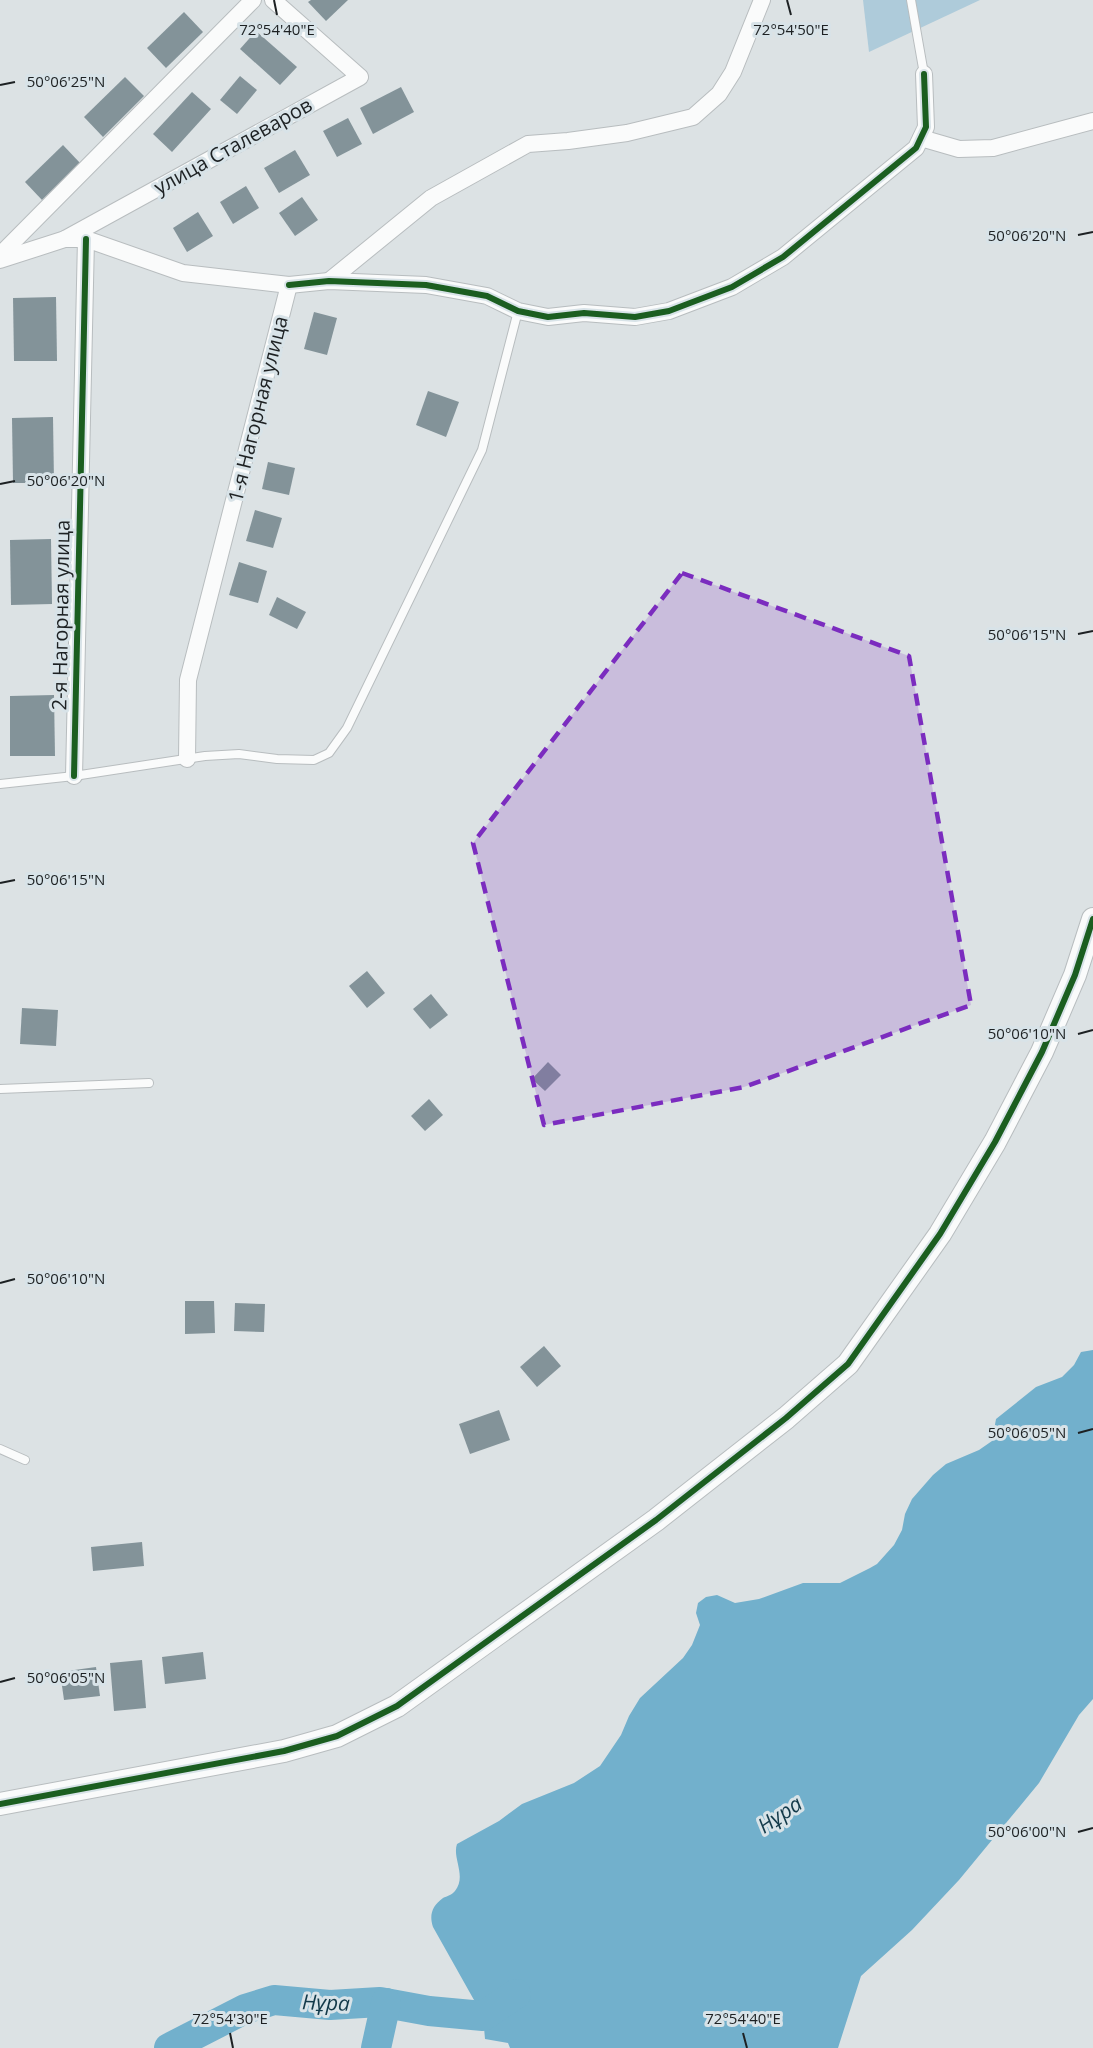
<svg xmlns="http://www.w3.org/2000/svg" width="1093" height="2048" font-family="'Open Sans',sans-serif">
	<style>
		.green { fill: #aecbda }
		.water { fill: #72b0cc }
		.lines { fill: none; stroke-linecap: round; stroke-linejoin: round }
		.river { stroke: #72b0cc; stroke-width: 30 }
		.building { fill: #839399 }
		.lane-casing { stroke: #b8bdbf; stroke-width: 10 }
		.street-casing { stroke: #b8bdbf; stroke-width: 18 }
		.secondary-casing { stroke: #b8bdbf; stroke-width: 24 }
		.lane { stroke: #fafbfb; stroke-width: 8 }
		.street { stroke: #fafbfb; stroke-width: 16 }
		.secondary { stroke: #fafbfb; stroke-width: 22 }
		.cycleway-casing { stroke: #d8e3e8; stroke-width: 10 }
		.cycleway { stroke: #1b5e20; stroke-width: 6 }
		.marked { fill: #7b2cbf; fill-opacity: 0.2; stroke: #7b2cbf; stroke-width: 4.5; stroke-dasharray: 12 8; stroke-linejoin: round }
		.ticks { fill: none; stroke: #1d2123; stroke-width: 2 }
		.labels { text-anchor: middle; stroke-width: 6; stroke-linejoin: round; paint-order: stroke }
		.street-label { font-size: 20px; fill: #1d2123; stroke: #d8e3e8 }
		.water-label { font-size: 21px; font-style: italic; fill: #133a4a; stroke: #d8e3e8 }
		.ticks-label { font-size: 15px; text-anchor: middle; fill: #1d2123; stroke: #d8e3e8; stroke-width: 6; stroke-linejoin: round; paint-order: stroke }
	</style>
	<rect width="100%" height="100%" fill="#dce2e4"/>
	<!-- green -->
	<polygon class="green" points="863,0 980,0 869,52"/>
	<!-- water -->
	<path class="water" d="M1093 1350V1699L1079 1715 1039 1783 959 1880 912 1930 861 1976 838 2048H510L508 2043 485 2039 483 2016 433 1927C429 1915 432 1906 443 1898 447 1896 452 1895 455 1891 467 1876 452 1858 457 1844L499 1821 522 1804 574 1783 600 1766 621 1735 629 1716 640 1698 683 1658 692 1645 700 1625 696 1613 698 1603 706 1597 717 1595 735 1603 759 1599 803 1583H840L870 1568 877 1564 894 1545 902 1530 905 1514 912 1499 933 1475 946 1464 979 1450 992 1441 996 1419 1036 1387 1062 1377 1074 1365 1081 1352Z"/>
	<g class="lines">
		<!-- river -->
		<g class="river">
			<polyline points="169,2048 245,2009 274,2000 330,2005 380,2002 429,2011 483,2016 516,1994"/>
			<polyline points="376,2048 386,2003"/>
		</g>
	</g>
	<!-- building -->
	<g class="building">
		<polygon points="311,0 348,0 326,21 308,2"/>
		<polygon points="184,12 203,32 166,68 147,48"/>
		<polygon points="256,31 297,67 280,85 240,49"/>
		<polygon points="240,76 257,90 237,114 220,100"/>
		<polygon points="125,77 144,96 103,137 84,117"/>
		<polygon points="401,87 414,112 373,134 360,108"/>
		<polygon points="192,92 211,109 172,152 153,134"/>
		<polygon points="348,118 362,144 337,157 323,131"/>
		<polygon points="63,145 80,163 42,200 25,182"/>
		<polygon points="295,150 310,175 279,193 264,168"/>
		<polygon points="246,186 259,208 233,224 220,202"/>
		<polygon points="302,197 318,220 295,236 279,213"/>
		<polygon points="198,212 213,236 187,252 173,228"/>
		<polygon points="56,297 57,361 14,361 13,298"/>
		<polygon points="314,312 337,318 327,355 304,349"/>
		<polygon points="428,391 459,402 446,437 416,425"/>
		<polygon points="53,417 54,483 13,483 12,418"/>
		<polygon points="268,462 295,468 289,495 262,489"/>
		<polygon points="255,510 282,518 273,548 246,541"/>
		<polygon points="51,539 52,604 11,605 10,540"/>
		<polygon points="239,562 267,571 258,603 229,595"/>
		<polygon points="277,597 306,612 297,629 269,615"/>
		<polygon points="54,695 55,756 10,756 10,696"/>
		<polygon points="367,971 385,993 367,1008 349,986"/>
		<polygon points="431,994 448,1015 430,1029 413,1009"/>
		<polygon points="22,1008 58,1010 56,1046 20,1044"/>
		<polygon points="548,1062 561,1075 545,1091 532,1079"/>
		<polygon points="429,1099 443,1115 425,1131 411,1116"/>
		<polygon points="185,1301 214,1301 215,1333 185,1334"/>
		<polygon points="235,1303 265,1304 264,1332 234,1331"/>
		<polygon points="544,1346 561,1366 537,1387 520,1367"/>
		<polygon points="499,1410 510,1440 470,1454 459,1424"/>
		<polygon points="142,1542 144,1566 93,1571 91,1547"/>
		<polygon points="203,1652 206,1679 165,1684 162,1657"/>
		<polygon points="142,1660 146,1708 114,1711 110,1663"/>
		<polygon points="96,1667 100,1696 64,1700 60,1672"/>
	</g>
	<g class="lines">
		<!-- lane casing -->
		<g class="lane-casing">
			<g id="lane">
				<polyline points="911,0 924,74"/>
				<polyline points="0,784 74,776 205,756 239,754 277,759 314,760 329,753 347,728 482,450 518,311"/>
				<polyline points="0,1089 149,1083"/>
				<polyline points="0,1449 25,1460"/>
			</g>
		</g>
		<!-- street casing -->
		<g class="street-casing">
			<g id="street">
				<polyline points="921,138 959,149 993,148 1093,121"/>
				<polyline points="65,239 86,239 183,273 289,285 188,680 187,759"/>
				<polyline points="0,255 253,0"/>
				<polyline points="0,260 65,239 360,77 273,0"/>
				<polyline points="329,281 431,198 528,144 568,141 627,133 693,117 719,94 733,72 762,0"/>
				<polyline points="289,285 329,281 426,285 487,296 518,311 548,317 584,313 635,317 669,311 732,287 783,257 916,148 926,127 924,74"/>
				<polyline points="74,776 86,239"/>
			</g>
		</g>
		<!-- secondary casing -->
		<g class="secondary-casing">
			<polyline id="secondary" points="0,1804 284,1751 337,1736 397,1706 656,1520 786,1418 848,1364 940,1234 995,1142 1042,1052 1075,975 1093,919"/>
		</g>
		<!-- lane -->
		<use href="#lane" class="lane"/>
		<!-- street -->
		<use href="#street" class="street"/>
		<!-- secondary -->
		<use href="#secondary" class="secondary"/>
		<!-- cycleway casing -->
		<g class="cycleway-casing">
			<g id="cycleway">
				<polyline points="289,285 329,281 426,285 487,296 518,311 548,317 584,313 635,317 669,311 732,287 783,257 916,148 926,127 924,74"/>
				<polyline points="74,776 86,239"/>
				<polyline points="0,1804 284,1751 337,1736 397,1706 656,1520 786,1418 848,1364 940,1234 995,1142 1042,1052 1075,975 1093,919"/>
			</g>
		</g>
		<!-- cycleway -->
		<use href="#cycleway" class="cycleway"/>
	</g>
	<!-- marked area -->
	<path class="marked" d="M682 573 909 656 971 1005 744 1087 544 1125 473 843Z"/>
	<!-- ticks -->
	<path class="ticks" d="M274 0 277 15M787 0 791 15M0 85 15 82M1078 235 1093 232M0 484 15 481M1078 634 1093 631M0 883 15 880M1078 1034 1093 1030M0 1283 15 1279M1078 1433 1093 1429M0 1682 15 1678M1078 1832 1093 1828M230 2033 233 2048M743 2033 747 2048"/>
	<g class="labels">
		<!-- street labels -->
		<g class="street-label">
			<text transform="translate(233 146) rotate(-29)" y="7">улица Сталеваров</text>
			<text transform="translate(258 409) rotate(-76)" y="7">1-я Нагорная улица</text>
			<text transform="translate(61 615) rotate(-89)" y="7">2-я Нагорная улица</text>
		</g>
		<!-- water labels -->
		<g class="water-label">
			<text transform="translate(780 1815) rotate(-34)" y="7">Нұра</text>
			<text transform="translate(326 2003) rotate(2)" y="7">Нұра</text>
		</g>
	</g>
	<g class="ticks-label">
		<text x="277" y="35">72°54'40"E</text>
		<text x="791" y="35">72°54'50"E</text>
		<text x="66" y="87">50°06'25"N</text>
		<text x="1027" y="241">50°06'20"N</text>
		<text x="66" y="486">50°06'20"N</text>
		<text x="1027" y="640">50°06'15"N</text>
		<text x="66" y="885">50°06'15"N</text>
		<text x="1027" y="1039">50°06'10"N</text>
		<text x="66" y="1284">50°06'10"N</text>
		<text x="1027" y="1438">50°06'05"N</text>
		<text x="66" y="1683">50°06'05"N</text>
		<text x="1027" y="1837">50°06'00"N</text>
		<text x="230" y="2024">72°54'30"E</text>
		<text x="743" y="2024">72°54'40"E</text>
	</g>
</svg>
